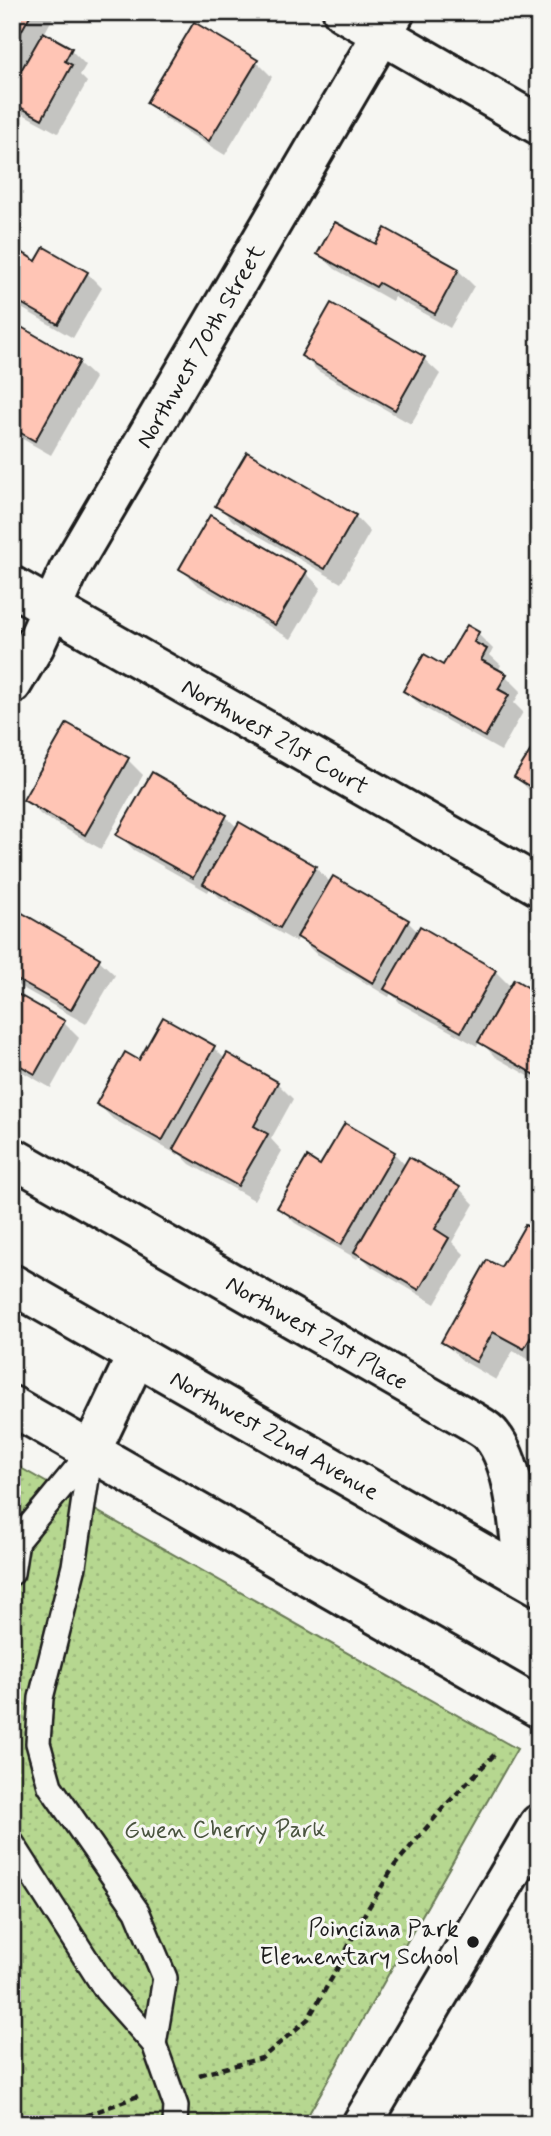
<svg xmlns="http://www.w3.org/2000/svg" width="551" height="2136" font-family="Mynerve,sans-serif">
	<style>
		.park { fill: url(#park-dots); stroke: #697a56; stroke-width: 2 }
		.shadow { fill: #0003 }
		.building { fill: #ffc5b5; stroke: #1c1c1c; stroke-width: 2 }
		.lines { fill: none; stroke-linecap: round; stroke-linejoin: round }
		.lane-casing { stroke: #1c1c1c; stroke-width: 28 }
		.street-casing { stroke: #1c1c1c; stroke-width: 44 }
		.secondary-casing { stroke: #1c1c1c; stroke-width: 44 }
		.path { stroke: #1c1c1c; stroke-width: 4.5; stroke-dasharray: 7 5; stroke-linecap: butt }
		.lane { stroke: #f6f6f2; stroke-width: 23 }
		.street { stroke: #f6f6f2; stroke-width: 38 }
		.secondary { stroke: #f6f6f2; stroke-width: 38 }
		.poi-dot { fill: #1c1c1c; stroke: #f6f6f2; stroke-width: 2.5 }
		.labels { text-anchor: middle; stroke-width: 6; stroke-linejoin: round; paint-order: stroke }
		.street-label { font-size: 24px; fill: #1c1c1c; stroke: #f6f6f2 }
		.park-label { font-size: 24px; fill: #4a543f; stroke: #f6f6f2 }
		.poi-label { font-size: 24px; fill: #1c1c1c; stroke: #f6f6f2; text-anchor: end }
	</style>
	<defs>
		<pattern id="park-dots" width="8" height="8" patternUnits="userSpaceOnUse" patternTransform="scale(1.75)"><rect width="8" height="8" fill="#b6d790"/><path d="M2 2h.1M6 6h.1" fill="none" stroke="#9cb87c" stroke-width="1.8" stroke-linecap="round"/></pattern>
	</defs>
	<rect width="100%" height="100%" fill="#f6f6f2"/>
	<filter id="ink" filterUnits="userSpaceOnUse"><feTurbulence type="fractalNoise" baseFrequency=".0143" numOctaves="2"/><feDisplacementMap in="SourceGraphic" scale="14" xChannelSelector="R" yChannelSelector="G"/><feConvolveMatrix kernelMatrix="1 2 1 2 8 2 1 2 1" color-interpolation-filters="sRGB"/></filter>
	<g filter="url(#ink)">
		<!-- park -->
		<polygon class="park" points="12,1463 517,1749 303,2124 12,2124"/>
		<!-- shadow -->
		<g class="shadow">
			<polygon points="12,12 56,12 44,34 71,50 86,65 80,75 87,82 58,133 23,114 12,103"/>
			<polygon points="256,61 272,77 225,155 164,118 148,103"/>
			<polygon points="385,231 458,270 474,286 450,328 394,297 392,301 335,269 319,254 376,247"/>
			<polygon points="37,264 87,273 102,288 73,338 18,306 12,300 12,275"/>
			<polygon points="332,305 424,359 440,374 411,424 318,371 303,356"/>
			<polygon points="17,327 79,363 95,378 51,455 12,433 12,335"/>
			<polygon points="218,506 355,516 370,532 341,583 233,521"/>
			<polygon points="181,569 305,572 321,588 291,639 196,584"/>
			<polygon points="478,634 493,649 490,655 501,665 498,671 506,676 521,691 514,703 523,712 501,751 421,706 406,691 444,668"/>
			<polygon points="539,757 539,796 531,792 516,777"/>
			<polygon points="128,760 143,775 101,849 41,815 26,799"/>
			<polygon points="152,775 226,817 238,828 315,867 331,883 334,878 408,922 418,932 420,928 495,971 511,987 539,996 539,1082 495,1057 480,1041 477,1046 401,1004 391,993 389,997 315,953 299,937 296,942 221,899 210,888 208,892 134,850 118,834"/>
			<polygon points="12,909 99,960 115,975 86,1024 12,982"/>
			<polygon points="12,993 64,1023 79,1038 51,1088 12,1066"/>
			<polygon points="164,1020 214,1048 225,1059 227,1055 277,1083 293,1099 271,1139 282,1151 254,1200 190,1164 179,1153 178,1155 113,1119 98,1104 140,1062"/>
			<polygon points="345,1125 394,1153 406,1166 459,1188 474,1204 452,1242 464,1254 435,1304 372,1267 360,1255 357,1259 295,1223 280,1208 321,1167"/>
			<polygon points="539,1234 539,1365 513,1351 496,1380 463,1361 443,1342 502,1270"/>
		</g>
		<!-- building -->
		<g class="building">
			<polygon points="12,12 32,12 12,48"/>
			<polygon points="194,22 258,60 209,141 146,103"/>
			<polygon points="43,32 72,48 65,61 72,65 42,119 12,103 12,86"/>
			<polygon points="335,222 376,244 385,228 459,269 435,314 379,283 376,287 317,254"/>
			<polygon points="44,247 88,272 58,324 12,298 12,272 23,253 36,261"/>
			<polygon points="331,303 425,357 395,410 301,356"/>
			<polygon points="16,324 80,361 35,441 12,428 12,331"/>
			<polygon points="247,452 356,515 325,569 215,506"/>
			<polygon points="210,515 307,571 275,625 179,569"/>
			<polygon points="467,625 479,632 474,642 487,649 481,660 507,674 498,689 509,695 485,737 403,691 424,654 443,665"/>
			<polygon points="67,723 129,758 85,835 23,800"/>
			<polygon points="531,750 539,755 539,792 514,777"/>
			<polygon points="152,772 227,815 193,878 116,835"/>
			<polygon points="239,822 316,866 280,928 203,884"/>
			<polygon points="333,876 409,920 373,983 297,937"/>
			<polygon points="12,907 100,958 71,1010 12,977"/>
			<polygon points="420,926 496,970 461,1032 384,989"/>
			<polygon points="514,979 539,994 539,1077 478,1042"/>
			<polygon points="12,991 65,1021 35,1074 12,1061"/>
			<polygon points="163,1017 215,1046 162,1141 96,1104 125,1052 139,1060"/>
			<polygon points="227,1053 278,1082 254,1126 268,1134 238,1186 173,1149"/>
			<polygon points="345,1123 395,1152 341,1245 277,1208 307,1157 320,1165"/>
			<polygon points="409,1157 460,1187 435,1229 449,1238 419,1290 354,1252"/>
			<polygon points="525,1225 539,1232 539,1323 524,1349 493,1332 476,1362 441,1342 487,1260 501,1267"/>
		</g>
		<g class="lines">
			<!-- lane casing -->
			<g class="lane-casing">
				<g id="lane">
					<polyline points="91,1451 74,1566 41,1698 38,1743 50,1786 137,1911 165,1978 154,2044"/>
					<polyline points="12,1573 17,1541 91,1451"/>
					<polyline points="12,1843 106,1990 154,2044 176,2106 175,2124"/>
				</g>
			</g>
			<!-- street casing -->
			<g class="street-casing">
				<g id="street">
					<polyline points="343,12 539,125"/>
					<path id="s1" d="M12 586 539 886"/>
					<path id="s2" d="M12 684 35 645 68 572 395 12"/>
					<path id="s3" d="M12 1157 470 1420C478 1425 487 1429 492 1436 518 1468 519 1537 524 1577"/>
					<polyline points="362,2124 539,1824"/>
				</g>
			</g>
			<!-- secondary casing -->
			<g class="secondary-casing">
				<g id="secondary">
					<path id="s4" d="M12 1284 539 1586"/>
					<polyline points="12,1406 539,1708"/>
					<polyline points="91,1451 137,1355"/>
				</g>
			</g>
			<!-- path -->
			<g class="path">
				<polyline points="199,2075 262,2058 308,2019 336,1971 364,1915 395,1865 444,1807 494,1755"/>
				<polyline points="92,2113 93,2124"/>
				<polyline points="64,2124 138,2096"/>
			</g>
			<!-- lane -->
			<use href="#lane" class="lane"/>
			<!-- street -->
			<use href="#street" class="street"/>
			<!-- secondary -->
			<use href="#secondary" class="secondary"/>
		</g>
	</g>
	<!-- markers -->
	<circle class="poi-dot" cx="473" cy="1942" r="7"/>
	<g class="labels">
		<!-- street labels -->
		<g class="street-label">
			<text dy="8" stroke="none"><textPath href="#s2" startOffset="387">Northwest 70th Street</textPath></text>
			<text dy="8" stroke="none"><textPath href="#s1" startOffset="303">Northwest 21st Court</textPath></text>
			<text dy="8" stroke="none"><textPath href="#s3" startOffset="352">Northwest 21st Place</textPath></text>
			<text dy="8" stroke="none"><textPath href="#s4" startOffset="303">Northwest 22nd Avenue</textPath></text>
		</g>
		<!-- park labels -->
		<g class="park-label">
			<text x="225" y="1837">Gwen Cherry Park</text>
		</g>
		<!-- poi labels -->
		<g class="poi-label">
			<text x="459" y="1936">Poinciana Park<tspan x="459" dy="28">Elementary School</tspan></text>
		</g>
	</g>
	<!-- margin -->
	<rect width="551" height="2136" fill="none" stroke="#f6f6f2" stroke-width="42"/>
	<rect x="21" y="21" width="509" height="2094" fill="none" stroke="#1c1c1c" stroke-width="2.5" filter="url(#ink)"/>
</svg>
